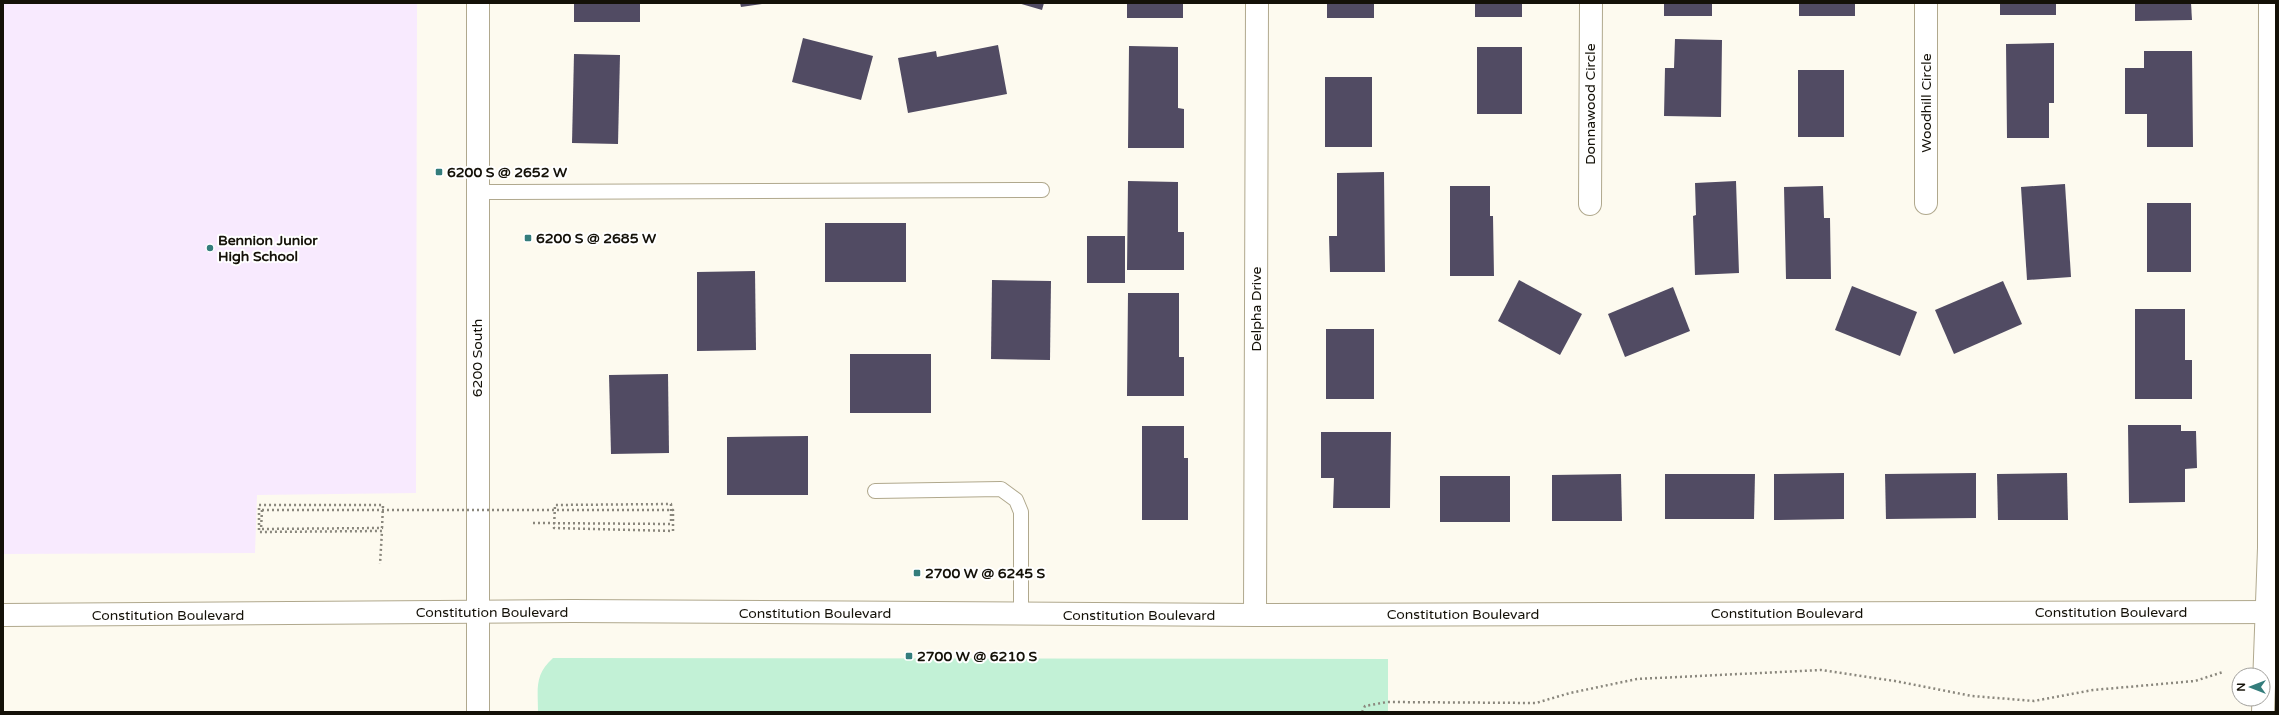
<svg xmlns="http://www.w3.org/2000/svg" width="2279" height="715" font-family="'Varela Round',sans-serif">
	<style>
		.education { fill: #f8eafe }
		.green { fill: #c2f1d6 }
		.building { fill: #514b63 }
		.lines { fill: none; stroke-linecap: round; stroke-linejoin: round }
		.service-casing { stroke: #b0a88d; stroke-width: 16 }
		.minor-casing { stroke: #b0a88d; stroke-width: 24 }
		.secondary-casing { stroke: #b0a88d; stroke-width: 24 }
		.path { stroke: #8a877d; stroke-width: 2.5; stroke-dasharray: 2 3; stroke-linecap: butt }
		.service { stroke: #fff; stroke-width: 14 }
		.minor { stroke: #fff; stroke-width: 22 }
		.secondary { stroke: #fff; stroke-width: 22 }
		.path-bridge { stroke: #8a877d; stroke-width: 2.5; stroke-dasharray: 2 3; stroke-linecap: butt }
		.poi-dot { fill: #347d7c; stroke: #fff; stroke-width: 1.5 }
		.labels { text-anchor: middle; stroke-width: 4; stroke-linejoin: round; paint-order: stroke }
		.street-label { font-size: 14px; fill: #141108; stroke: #fff }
		.poi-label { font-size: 14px; font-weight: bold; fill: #141108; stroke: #fff; text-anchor: start }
	</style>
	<rect width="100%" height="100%" fill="#fdfaef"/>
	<!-- education -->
	<polygon class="education" points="3,3 417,3 416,493 257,495 255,553 3,554"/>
	<!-- green -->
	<path class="green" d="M553 658 1388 659V712H538C538 689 534 675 553 658Z"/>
	<!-- building -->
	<g class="building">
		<rect x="574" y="3" width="66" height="19"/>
		<polygon points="740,3 762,3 762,4 741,7"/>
		<polygon points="1018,3 1044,3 1042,10"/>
		<rect x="1127" y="3" width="56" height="15"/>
		<rect x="1327" y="3" width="47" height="15"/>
		<rect x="1475" y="3" width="47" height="14"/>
		<rect x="1664" y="3" width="48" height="13"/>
		<rect x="1799" y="3" width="56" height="13"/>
		<rect x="2000" y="3" width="56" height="12"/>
		<polygon points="2135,3 2191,3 2192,20 2135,21"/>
		<polygon points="803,38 873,56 861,100 792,82"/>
		<polygon points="1675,39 1722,40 1721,117 1664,116 1665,68 1674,68"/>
		<polygon points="2054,43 2054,103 2049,103 2049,138 2007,138 2006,44"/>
		<polygon points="998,45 1007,94 908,113 898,58 936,51 937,57"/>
		<polygon points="1129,46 1178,47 1178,108 1184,109 1184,148 1128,148"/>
		<rect x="1477" y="47" width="45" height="67"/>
		<polygon points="2144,51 2192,51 2193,147 2147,147 2147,114 2125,114 2125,68 2144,68"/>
		<polygon points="574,54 620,55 618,144 572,143"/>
		<rect x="1798" y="70" width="46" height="67"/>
		<rect x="1325" y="77" width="47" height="70"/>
		<polygon points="1384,172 1385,272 1330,272 1329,236 1337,236 1337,173"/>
		<polygon points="1128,181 1178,182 1178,232 1184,232 1184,270 1127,270"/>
		<polygon points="1736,181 1739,273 1695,275 1693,216 1696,215 1695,183"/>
		<polygon points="2065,184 2071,277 2027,280 2021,187"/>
		<polygon points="1450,186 1490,186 1490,216 1493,216 1494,276 1450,276"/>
		<polygon points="1823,186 1824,218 1830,218 1831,279 1786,279 1784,187"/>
		<rect x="2147" y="203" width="44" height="69"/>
		<rect x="825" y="223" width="81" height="59"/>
		<rect x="1087" y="236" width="38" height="47"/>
		<polygon points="755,271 756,350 697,351 697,272"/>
		<polygon points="992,280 1051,281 1050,360 991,359"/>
		<polygon points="1519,280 1582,314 1560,355 1498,321"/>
		<polygon points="2003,281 2022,324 1954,354 1935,310"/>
		<polygon points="1852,286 1917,312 1900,356 1835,330"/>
		<polygon points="1673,287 1690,331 1625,357 1608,314"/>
		<polygon points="1128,293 1179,293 1179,357 1184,357 1184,396 1127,396"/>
		<polygon points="2135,309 2185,309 2185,360 2192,360 2192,399 2135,399"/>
		<rect x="1326" y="329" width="48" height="70"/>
		<rect x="850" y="354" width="81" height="59"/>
		<polygon points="668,374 669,453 611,454 609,375"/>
		<polygon points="2128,425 2181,425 2181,431 2196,431 2197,468 2185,469 2185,502 2129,503"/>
		<polygon points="1142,426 1184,426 1184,458 1188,458 1188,520 1142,520"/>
		<polygon points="1321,432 1391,432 1390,508 1333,508 1334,478 1321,478"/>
		<polygon points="808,436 808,495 727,495 727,437"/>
		<polygon points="1844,473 1844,519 1774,520 1774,474"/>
		<polygon points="1976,473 1976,518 1886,519 1885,474"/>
		<polygon points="2067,473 2068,520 1998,520 1997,474"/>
		<polygon points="1621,474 1622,521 1552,521 1552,475"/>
		<polygon points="1665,474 1755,474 1754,519 1665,519"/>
		<rect x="1440" y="476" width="70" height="46"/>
	</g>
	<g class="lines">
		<!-- service casing -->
		<g class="service-casing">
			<g id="service">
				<polyline points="478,192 1042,190"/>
				<polyline points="875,491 1001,489 1016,500 1021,512 1021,615"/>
			</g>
		</g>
		<!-- minor casing -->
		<g class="minor-casing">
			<g id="minor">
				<polyline points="1926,3 1926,203"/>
				<polyline points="1590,204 1591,3"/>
				<polyline points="1255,615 1257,3"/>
				<polyline points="2263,712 2269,548 2270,3"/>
			</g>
		</g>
		<!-- secondary casing -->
		<g class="secondary-casing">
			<g id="secondary">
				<polyline points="3,615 572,611 1255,615 2276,612"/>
				<polyline points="478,712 478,3"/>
			</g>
		</g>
		<!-- path -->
		<g class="path">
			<polyline points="262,510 261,529 382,528 383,505 259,505 259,532 382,531 380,564"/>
			<polyline points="533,523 671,524"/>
			<polyline points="1362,712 1365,706 1387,702 1536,703 1570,693 1637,679 1821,670 1895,681 1972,696 2034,701 2093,690 2195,681 2223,672"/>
		</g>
		<!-- service -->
		<use href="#service" class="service"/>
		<!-- minor -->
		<use href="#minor" class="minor"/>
		<!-- secondary -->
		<use href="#secondary" class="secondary"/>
		<!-- path-bridge -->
		<polyline class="path-bridge" points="262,510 673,510 673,531 554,528 555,505 671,504 671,524"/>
	</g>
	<!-- markers -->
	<g class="poi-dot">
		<rect x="435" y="168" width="8" height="8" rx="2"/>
		<rect x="524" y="234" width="8" height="8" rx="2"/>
		<circle cx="210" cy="248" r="4"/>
		<rect x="913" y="569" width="8" height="8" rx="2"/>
		<rect x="905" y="652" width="8" height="8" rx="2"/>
	</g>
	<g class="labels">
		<!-- street labels -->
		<g class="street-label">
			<text transform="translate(1926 103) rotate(-90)" y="5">Woodhill Circle</text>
			<text transform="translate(1590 104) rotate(-90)" y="5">Donnawood Circle</text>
			<text transform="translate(1256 309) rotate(-90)" y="5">Delpha Drive</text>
			<text transform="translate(477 358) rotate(-90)" y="5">6200 South</text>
			<text x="492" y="617">Constitution Boulevard</text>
			<text x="2111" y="617">Constitution Boulevard</text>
			<text x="815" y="618">Constitution Boulevard</text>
			<text x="1787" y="618">Constitution Boulevard</text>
			<text x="1463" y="619">Constitution Boulevard</text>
			<text x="168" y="620">Constitution Boulevard</text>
			<text x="1139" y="620">Constitution Boulevard</text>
		</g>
		<!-- poi labels -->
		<g class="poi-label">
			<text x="447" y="177">6200 S @ 2652 W</text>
			<text x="536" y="243">6200 S @ 2685 W</text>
			<text x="218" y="245">Bennion Junior<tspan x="218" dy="16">High School</tspan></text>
			<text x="925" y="578">2700 W @ 6245 S</text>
			<text x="917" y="661">2700 W @ 6210 S</text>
		</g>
	</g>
	<!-- border -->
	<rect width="2279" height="715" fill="none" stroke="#141108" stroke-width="8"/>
	<!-- north arrow -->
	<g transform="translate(2251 687) rotate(270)"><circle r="19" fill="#ffffff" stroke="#a1a09c"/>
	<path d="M0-3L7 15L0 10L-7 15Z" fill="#347d7c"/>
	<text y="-6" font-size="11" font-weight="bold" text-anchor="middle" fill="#141108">N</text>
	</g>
</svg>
